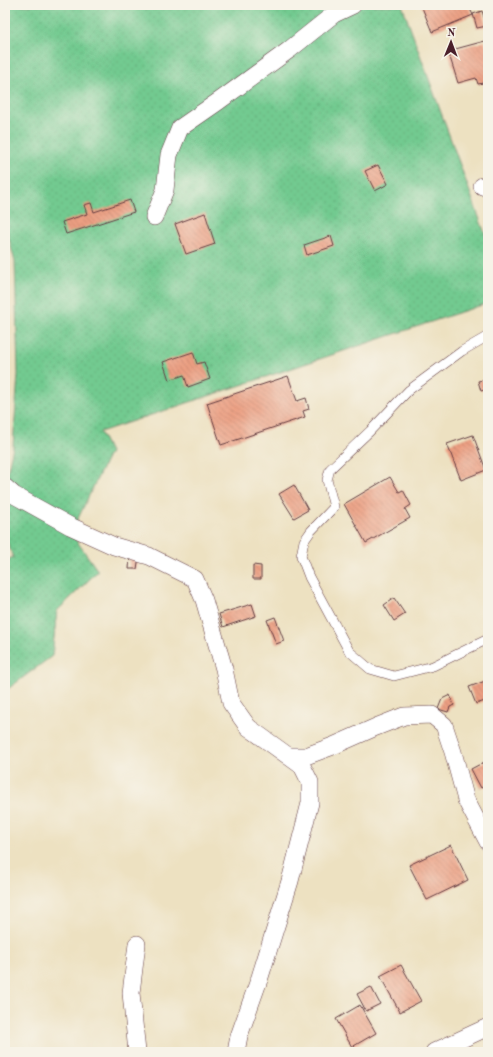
<svg xmlns="http://www.w3.org/2000/svg" width="493" height="1057" font-family="'Old Standard TT',serif">
	<style>
		.grass { fill: url(#grass-dots); stroke: #5e745e }
		.building { fill: url(#building-back-hatch) }
		.lines { fill: none; stroke-linecap: round; stroke-linejoin: round }
		.service-casing { stroke: #623c42; stroke-width: 10 }
		.minor-casing { stroke: #623c42; stroke-width: 18 }
		.service { stroke: #fff; stroke-width: 9 }
		.minor { stroke: #fff; stroke-width: 17 }
	</style>
	<defs>
		<pattern id="grass-dots" width="8" height="8" patternUnits="userSpaceOnUse"><rect width="8" height="8" fill="#72ca90"/><path d="M2 2h.1M6 6h.1" fill="none" stroke="#64ad7c" stroke-width="1.8" stroke-linecap="round"/></pattern>
		<pattern id="building-back-hatch" width="6" height="6" patternUnits="userSpaceOnUse"><rect width="6" height="6" fill="#ec9f82"/><path d="M-1 5l2 2M0 0l6 6M5-1l2 2" fill="none" stroke="#c1816b"/></pattern>
	</defs>
	<rect width="100%" height="100%" fill="#f7f3e8"/>
	<filter id="ink" filterUnits="userSpaceOnUse"><feTurbulence type="fractalNoise" baseFrequency=".025" numOctaves="2"/><feDisplacementMap in="SourceGraphic" scale="8" xChannelSelector="R" yChannelSelector="G"/><feConvolveMatrix kernelMatrix="1 2 1 2 8 2 1 2 1" color-interpolation-filters="sRGB"/></filter>
	<filter id="wash" filterUnits="userSpaceOnUse"><feTurbulence type="fractalNoise" baseFrequency=".012" numOctaves="4" result="noise"/><feDisplacementMap in="SourceGraphic" scale="16" xChannelSelector="R" yChannelSelector="G"/><feGaussianBlur stdDeviation="0.9" result="paint"/><feColorMatrix in="noise" values="0 0 0 0 0 0 0 0 0 0 0 0 0 0 0 0 0 1.4 0 .05"/><feComposite in="paint" operator="in"/></filter>
	<g filter="url(#wash)">
		<rect width="100%" height="100%" fill="#ede1c1"/>
		<!-- grass -->
		<polygon class="grass" points="5,5 402,5 488,242 488,303 100,432 110,452 71,533 98,571 57,611 52,656 5,691 5,561 13,557 5,536 5,482 13,447 18,374 15,262 5,224"/>
		<g id="blocks">
			<!-- building -->
			<g class="building">
				<polygon points="421,5 468,5 473,15 432,32"/>
				<polygon points="482,11 487,26 477,28 473,14"/>
				<polygon points="485,41 488,52 488,82 478,84 476,78 458,83 448,51"/>
				<polygon points="378,165 388,184 375,191 365,171"/>
				<polygon points="130,200 134,212 66,234 62,222 87,214 84,205 91,203 94,212"/>
				<polygon points="205,213 215,244 186,254 175,224"/>
				<polygon points="331,236 334,246 307,255 304,245"/>
				<polygon points="193,352 197,364 204,362 210,379 188,387 184,375 169,380 163,362"/>
				<polygon points="288,376 297,401 306,398 309,409 303,411 305,417 221,445 207,403"/>
				<polygon points="488,379 488,389 481,391 478,381"/>
				<polygon points="473,435 486,470 461,480 447,444"/>
				<polygon points="390,477 399,492 403,490 411,505 405,509 410,518 366,543 344,504"/>
				<polygon points="294,485 308,510 294,518 279,494"/>
				<polygon points="130,555 139,556 137,569 129,569"/>
				<polygon points="253,565 261,566 261,579 253,579"/>
				<polygon points="394,598 405,614 394,621 384,605"/>
				<polygon points="252,604 256,616 223,627 219,614"/>
				<polygon points="275,617 284,641 276,644 267,620"/>
				<polygon points="488,680 488,700 476,704 469,687"/>
				<polygon points="450,695 454,705 450,707 448,712 438,709 442,699"/>
				<polygon points="488,760 488,785 481,788 471,769"/>
				<polygon points="451,845 468,880 427,900 409,865"/>
				<polygon points="401,965 421,1001 400,1012 380,976"/>
				<polygon points="371,987 380,1004 366,1011 357,994"/>
				<polygon points="360,1005 376,1033 352,1047 336,1019"/>
			</g>
		</g>
	</g>
	<g filter="url(#ink)">
		<use href="#blocks" fill-opacity="0" stroke="#623c42" stroke-width="1"/>
		<g class="lines">
			<!-- service casing -->
			<g class="service-casing">
				<polyline id="service" points="488,336 462,351 409,390 370,431 330,469 327,480 334,507 311,531 304,541 301,556 309,577 349,651 370,669 394,676 433,666 488,639"/>
			</g>
			<!-- minor casing -->
			<g class="minor-casing">
				<g id="minor">
					<polyline points="482,186 488,188"/>
					<polyline points="154,217 165,190 169,155 180,128 219,101 289,50 334,14 353,5"/>
					<polyline points="5,487 14,495 70,526 114,546 149,556 195,579 204,600 224,669 231,703 248,727 302,766 310,782 310,803 290,881 260,977 239,1036 236,1052"/>
					<polyline points="289,756 306,756 333,746 376,727 404,716 432,715 444,725 453,752 466,800 488,842"/>
					<polyline points="137,1052 131,993 137,944"/>
					<polyline points="434,1052 488,1027"/>
				</g>
			</g>
			<!-- service -->
			<use href="#service" class="service"/>
			<!-- minor -->
			<use href="#minor" class="minor"/>
		</g>
	</g>
	<!-- margin -->
	<rect width="493" height="1057" fill="none" stroke="#f7f3e8" stroke-width="20"/>
	<!-- north arrow -->
	<g transform="translate(451 42) rotate(1)" stroke="#f7f3e8" stroke-width="3" paint-order="stroke">
	<path d="M0-3L7 15L0 10L-7 15Z" fill="#4a1f2b"/>
	<text y="-6" font-size="11" font-weight="bold" text-anchor="middle" fill="#4a1f2b">N</text>
	</g>
</svg>
